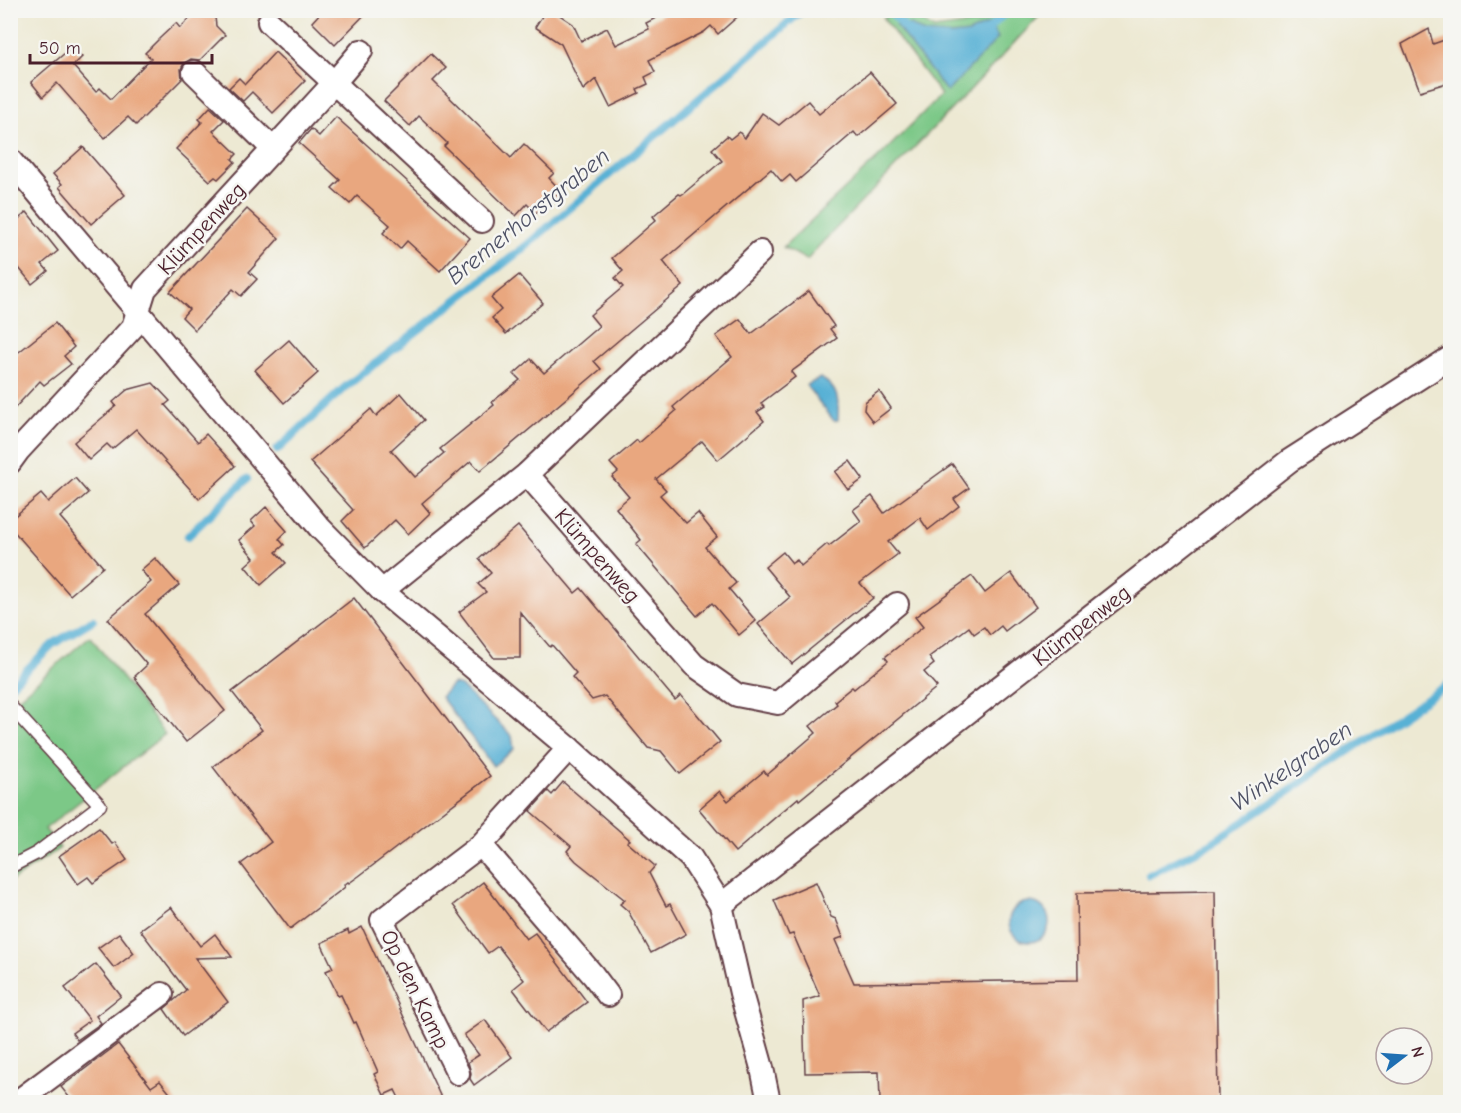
<svg xmlns="http://www.w3.org/2000/svg" width="1461" height="1113" font-family="'Comic Neue',sans-serif">
	<style>
		.green { fill: #7bc887; stroke: #627459; stroke-width: 1.5 }
		.water { fill: #58b1d5; stroke: #516880; stroke-width: 1.5 }
		.lines { fill: none; stroke-linecap: round; stroke-linejoin: round }
		.stream { stroke: #58b1d5; stroke-width: 8 }
		.building { fill: #e9a77f }
		.lane-casing { stroke: #623d44; stroke-width: 15 }
		.street-casing { stroke: #623d44; stroke-width: 26 }
		.lane { stroke: #fff; stroke-width: 12 }
		.street { stroke: #fff; stroke-width: 22 }
		.labels { text-anchor: middle; stroke-width: 5; stroke-linejoin: round; paint-order: stroke }
		.street-label { font-size: 22px; fill: #4a1f2b; stroke: #f6f6f2 }
		.water-label { font-size: 24px; font-style: italic; fill: #4f5266; stroke: #f6f6f2 }
	</style>
	<rect width="100%" height="100%" fill="#f6f6f2"/>
	<filter id="ink" filterUnits="userSpaceOnUse"><feTurbulence type="fractalNoise" baseFrequency=".0167" numOctaves="2"/><feDisplacementMap in="SourceGraphic" scale="12" xChannelSelector="R" yChannelSelector="G"/><feConvolveMatrix kernelMatrix="1 2 1 2 8 2 1 2 1" color-interpolation-filters="sRGB"/></filter>
	<filter id="wash" filterUnits="userSpaceOnUse"><feTurbulence type="fractalNoise" baseFrequency=".008" numOctaves="4" result="noise"/><feDisplacementMap in="SourceGraphic" scale="24" xChannelSelector="R" yChannelSelector="G"/><feGaussianBlur stdDeviation="1.35" result="paint"/><feColorMatrix in="noise" values="0 0 0 0 0 0 0 0 0 0 0 0 0 0 0 0 0 1.4 0 .05"/><feComposite in="paint" operator="in"/></filter>
	<g filter="url(#wash)">
		<rect width="100%" height="100%" fill="#ede9d3"/>
		<!-- green -->
		<g class="green">
			<polygon points="895,11 906,11 934,29 978,23 992,11 1044,11 972,88 818,247 807,260 783,247 883,153 941,95 883,18"/>
			<polygon points="90,636 165,734 45,829 60,848 11,881 10,705"/>
		</g>
		<!-- water -->
		<g class="water">
			<polygon points="990,23 998,38 947,92 896,26 911,25 924,33 951,35 969,33"/>
			<path d="M820 378C839 387 839 402 838 420L834 421 808 388 807 385Z"/>
			<polygon points="453,684 461,686 468,693 512,736 514,749 493,766 441,697"/>
			<circle cx="1029" cy="922" r="20"/>
		</g>
		<g class="lines">
			<!-- stream -->
			<g class="stream">
				<polyline points="889,10 908,31"/>
				<polyline points="985,33 1008,10"/>
				<polyline points="277,450 344,388 521,250 803,10"/>
				<polyline points="188,536 247,479"/>
				<polyline points="10,686 53,644 93,620"/>
				<polyline points="1149,875 1210,844 1450,683"/>
			</g>
		</g>
		<g id="blocks">
			<!-- building -->
			<g class="building">
				<polygon points="198,10 207,17 215,17 216,26 225,35 200,60 191,59 184,63 181,69 182,79 136,125 128,117 105,138 57,83 43,97 31,82 72,47 82,57 73,66 96,92 100,88 111,99 151,58 145,53 160,38 176,23 180,28"/>
				<polygon points="323,10 369,10 335,45 312,22"/>
				<polygon points="546,10 552,10 573,24 581,41 607,28 616,45 649,29 646,23 671,10 745,10 718,34 711,26 704,32 649,60 655,72 645,77 648,84 637,89 639,93 610,107 596,79 583,90 561,44 535,27"/>
				<polygon points="1429,29 1433,44 1450,38 1450,82 1420,91 1402,44"/>
				<polygon points="275,52 305,81 273,113 252,92 243,101 229,88 239,78 245,84"/>
				<polygon points="431,54 446,68 433,81 511,158 524,144 554,173 549,178 561,191 536,213 527,204 516,216 444,146 447,143 419,116 410,126 384,101"/>
				<polygon points="870,72 897,104 858,137 854,132 796,182 790,175 782,182 771,169 663,261 683,286 594,361 601,369 480,471 471,461 422,503 430,513 408,534 395,520 365,548 342,521 353,510 310,462 371,409 376,416 401,393 424,420 391,450 415,477 444,453 440,449 494,405 492,402 520,380 514,374 531,359 544,373 599,326 590,315 623,287 615,278 623,271 612,258 656,220 653,216 679,194 681,195 684,193 722,161 712,149 727,136 730,139 739,132 745,138 762,113 779,125 808,101 819,114"/>
				<polygon points="210,107 224,120 213,131 237,154 232,159 235,162 218,179 215,177 210,181 176,149 202,122 199,119"/>
				<polygon points="336,117 470,238 440,271 407,241 400,249 383,233 390,225 357,196 350,204 332,188 340,180 299,143 311,129 319,136"/>
				<polygon points="83,147 125,195 91,224 59,187 62,184 53,174"/>
				<polygon points="247,209 279,238 249,272 257,279 241,296 233,289 195,330 182,317 189,309 170,292"/>
				<polygon points="27,212 58,251 42,264 48,271 32,284 10,257 10,226"/>
				<polygon points="519,275 543,303 506,334 492,318 501,310 491,298"/>
				<polygon points="809,291 834,326 830,329 837,338 791,372 795,377 761,403 765,407 757,412 764,421 718,460 702,441 656,479 666,490 660,495 686,523 698,513 717,537 705,547 736,583 729,589 756,621 739,635 712,603 697,616 636,544 641,540 616,508 629,497 612,477 618,472 610,463 637,440 639,443 676,411 673,407 732,357 716,336 740,319 751,334"/>
				<polygon points="55,323 74,347 64,356 71,364 44,385 40,381 10,413 10,359"/>
				<polygon points="289,340 318,373 284,403 255,370"/>
				<polygon points="153,383 170,401 165,405 198,442 206,434 235,466 199,499 136,429 112,449 107,444 89,460 74,442 116,406 113,402 127,390"/>
				<polygon points="879,391 891,408 873,422 864,410 865,402"/>
				<polygon points="850,461 863,479 848,490 835,472"/>
				<polygon points="952,464 969,488 954,499 959,506 928,530 920,518 888,542 898,554 860,583 873,598 792,664 758,624 790,597 765,567 783,552 792,563 797,560 801,566 827,544 829,546 861,521 853,510 872,496 884,513"/>
				<polygon points="75,478 88,493 60,517 103,567 70,595 10,527 10,520 41,494 48,502"/>
				<polygon points="266,507 287,531 279,539 284,545 276,552 286,563 261,585 245,566 254,558 239,540 255,526 251,521"/>
				<polygon points="518,526 575,593 581,588 675,700 681,695 720,742 680,774 661,751 648,748 605,696 592,700 572,677 576,673 552,645 550,647 520,612 520,658 494,658 459,612 486,592 478,584 491,573 479,559"/>
				<polygon points="155,558 179,585 145,614 225,711 186,742 134,677 147,665 108,619 151,582 141,570"/>
				<polygon points="1011,573 1036,607 1005,631 1001,626 990,635 984,627 974,634 969,627 929,657 934,664 924,672 937,687 799,800 798,798 735,852 699,809 720,791 728,801 764,771 767,775 816,733 810,726 837,704 835,701 852,687 854,689 888,661 885,657 923,627 915,617 972,576 985,593"/>
				<polygon points="354,598 490,776 359,876 349,883 348,882 344,885 345,887 290,929 241,864 271,842 213,767 262,730 232,692"/>
				<polygon points="563,782 630,840 627,842 655,866 649,873 666,906 670,904 686,934 651,953 628,911 620,904 625,900 576,861 567,851 571,846 530,811 548,791 552,795"/>
				<polygon points="99,828 112,844 115,842 127,860 93,883 88,877 78,884 59,856"/>
				<polygon points="483,882 526,939 535,933 587,1002 546,1032 513,989 524,980 498,946 488,953 453,905"/>
				<polygon points="816,882 831,917 836,919 843,937 835,940 854,983 1078,980 1077,893 1215,891 1218,1102 880,1102 879,1072 805,1073 803,1001 820,996 793,934 789,935 774,900"/>
				<polygon points="171,907 200,946 215,934 232,957 195,958 228,1002 183,1036 164,1009 186,990 140,930"/>
				<polygon points="362,927 383,972 443,1102 401,1102 395,1090 384,1095 374,1074 378,1072 356,1022 354,1023 341,995 338,996 333,985 326,971 333,968 321,943 348,930 349,934"/>
				<polygon points="119,933 134,953 114,968 98,948"/>
				<polygon points="96,964 121,996 96,1016 101,1023 77,1040 72,1033 90,1020 65,988"/>
				<polygon points="485,1020 512,1057 474,1085 470,1079 471,1073 468,1062 479,1055 464,1035"/>
				<polygon points="118,1044 151,1087 160,1081 177,1102 73,1102 61,1087"/>
			</g>
		</g>
	</g>
	<g filter="url(#ink)">
		<use href="#blocks" fill-opacity="0" stroke="#623d44" stroke-width="1.5"/>
		<g class="lines">
			<!-- lane casing -->
			<g class="lane-casing">
				<polyline id="lane" points="10,706 100,805 37,853 10,867"/>
			</g>
			<!-- street casing -->
			<g class="street-casing">
				<g id="street">
					<polyline points="269,22 482,221"/>
					<polyline points="194,72 273,149"/>
					<polyline points="10,160 320,528 382,591 569,748 691,858 721,905 741,993 762,1068 769,1102"/>
					<polyline points="10,462 18,451 133,327 145,289 333,84 361,51"/>
					<polyline points="527,474 694,665 737,695 778,703 897,604"/>
					<polyline points="382,591 527,474 760,252"/>
					<polyline points="481,845 593,975 608,995"/>
					<polyline points="721,905 1289,461 1450,358"/>
					<polyline points="458,1073 382,920 481,845 569,748"/>
					<polyline points="17,1102 162,994"/>
				</g>
			</g>
			<!-- lane -->
			<use href="#lane" class="lane"/>
			<!-- street -->
			<use href="#street" class="street"/>
		</g>
	</g>
	<g class="labels">
		<!-- street labels -->
		<g class="street-label">
			<text transform="translate(201 228) rotate(-47)" y="8">Klümpenweg</text>
			<text transform="translate(598 555) rotate(49)" y="8">Klümpenweg</text>
			<text transform="translate(1081 625) rotate(-38)" y="8">Klümpenweg</text>
			<text transform="translate(416 989) rotate(64)" y="8">Op den Kamp</text>
		</g>
		<!-- water labels -->
		<g class="water-label">
			<text transform="translate(528 216) rotate(-39)" y="8">Bremerhorstgraben</text>
			<text transform="translate(1291 766) rotate(-34)" y="8">Winkelgraben</text>
		</g>
	</g>
	<!-- margin -->
	<rect width="1461" height="1113" fill="none" stroke="#f6f6f2" stroke-width="36"/>
	<!-- north arrow -->
	<g transform="translate(1404 1056) rotate(73)"><circle r="28" fill="#f6f6f2" stroke="#b1a0a2" stroke-width="1.5"/>
	<path d="M0-4.5L10 22L0 15L-10 22Z" fill="#1f6fb2"/>
	<text y="-9" font-size="16" font-weight="bold" text-anchor="middle" fill="#4a1f2b">N</text>
	</g>
	<!-- scale -->
	<path d="M30 54v9h182v-9" fill="none" stroke="#4a1f2b" stroke-width="3"/>
	<text x="39" y="54" font-size="18" fill="#4a1f2b" stroke="#f6f6f2" stroke-width="4.5" paint-order="stroke">50 m</text>
</svg>
